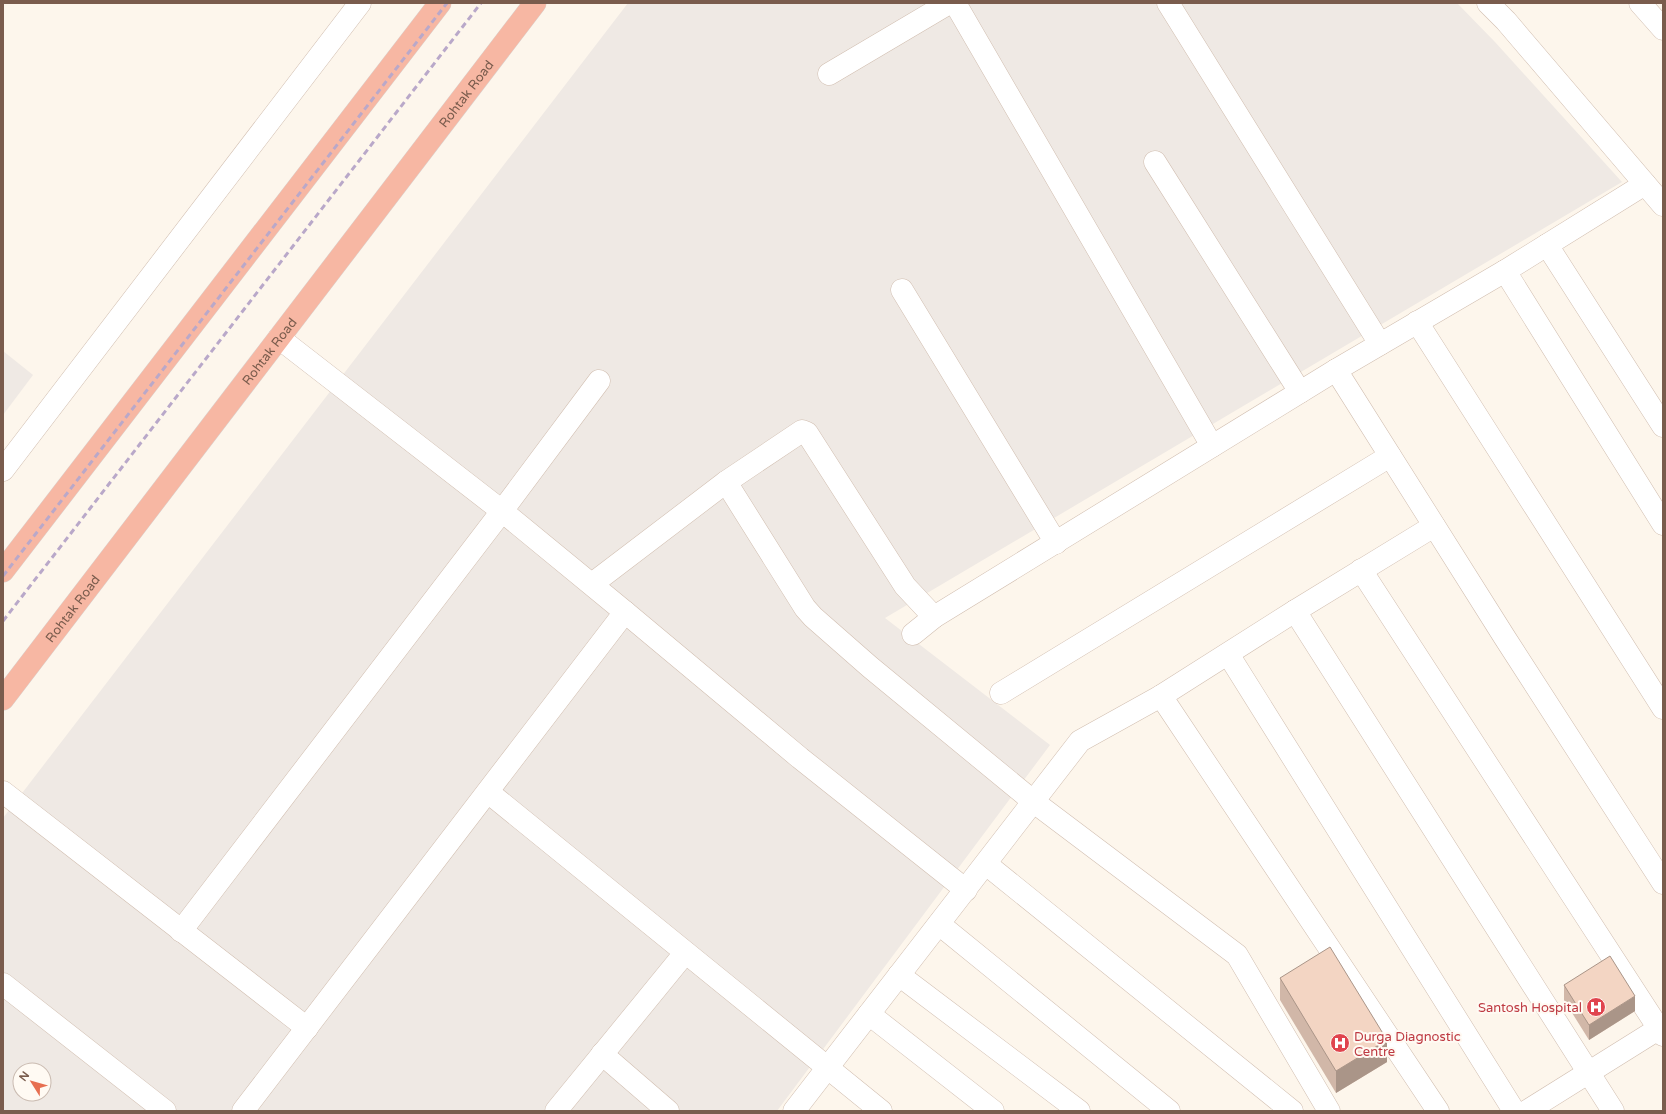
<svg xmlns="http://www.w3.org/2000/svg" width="1666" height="1114" font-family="'Varela Round',sans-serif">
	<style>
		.industrial { fill: #efe9e4; fill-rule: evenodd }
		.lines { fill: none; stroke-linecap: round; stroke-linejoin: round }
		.minor-casing { stroke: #d1beb0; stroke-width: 23 }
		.highway-casing { stroke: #dad1cd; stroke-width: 23 }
		.minor { stroke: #fff; stroke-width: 22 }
		.highway { stroke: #f7b7a3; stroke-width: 22 }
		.rail { stroke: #b9a8c9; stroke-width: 3; stroke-dasharray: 6 4; stroke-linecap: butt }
		.wall { fill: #d1b7a8 }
		.shaded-wall { fill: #aa9588 }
		.building { fill: #f3d5c3; stroke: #aa9588 }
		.labels { text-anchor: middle; stroke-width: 4; stroke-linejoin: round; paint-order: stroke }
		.street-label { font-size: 13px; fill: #7a5c4d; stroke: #fffaf3 }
		.health-label { font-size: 13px; fill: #be3a42; stroke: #fffaf3; text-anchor: end }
	</style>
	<rect width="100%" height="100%" fill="#fdf6ec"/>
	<!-- industrial -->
	<g class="industrial">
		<path d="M628 3H1457L1495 42 1622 182 885 618 1050 745 777 1111H3V818ZM20 1070H44V1094H20Z"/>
		<polygon points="3,351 33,375 3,415"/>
	</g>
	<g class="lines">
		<!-- minor casing -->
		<g class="minor-casing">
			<g id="minor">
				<polyline points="955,3 1212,446"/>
				<polyline points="1168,3 1380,344"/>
				<polyline points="1488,3 1506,21 1663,205"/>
				<polyline points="1640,3 1663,29"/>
				<polyline points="829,74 949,3"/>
				<polyline points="1155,162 1300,392"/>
				<polyline points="1547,245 1663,426"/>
				<polyline points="1505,271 1663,524"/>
				<polyline points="902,290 1056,543"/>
				<polyline points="1417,322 1663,708"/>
				<polyline points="279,338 502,511 625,612 800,758 966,890"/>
				<polyline points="1336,370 1505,638 1663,883"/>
				<polyline points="3,470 360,3"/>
				<polyline points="726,482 805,608 813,617 870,667 1034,802 1237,955 1329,1111"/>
				<polyline points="1361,570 1663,1035"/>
				<polyline points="592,584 726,482 802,431 807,433 905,586 934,617"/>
				<polyline points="1295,611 1613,1111"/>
				<polyline points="913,634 934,617 1336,370 1505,271 1645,184"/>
				<polyline points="1228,654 1514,1111"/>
				<polyline points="1001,693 1390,456"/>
				<polyline points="1161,696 1438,1111"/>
				<polyline points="3,792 307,1028"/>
				<polyline points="488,792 881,1111"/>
				<polyline points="986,864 1292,1111"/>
				<polyline points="939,924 1169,1111"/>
				<polyline points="181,931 502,511 599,381"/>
				<polyline points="899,975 1079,1111"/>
				<polyline points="3,984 165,1111"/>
				<polyline points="869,1014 993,1111"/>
				<polyline points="602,1054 668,1111"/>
				<polyline points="243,1111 625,612"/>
				<polyline points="556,1111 685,953"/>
				<polyline points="794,1111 1080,741 1161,696 1295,611 1434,526"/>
				<polyline points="1527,1111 1663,1026"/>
			</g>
		</g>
		<!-- highway casing -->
		<g class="highway-casing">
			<g id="highway">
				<polyline points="3,571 440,3"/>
				<path id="s1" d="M3 699 535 3"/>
			</g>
		</g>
		<!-- minor -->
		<use href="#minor" class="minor"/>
		<!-- highway -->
		<use href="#highway" class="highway"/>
		<!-- rail -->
		<g class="rail">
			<polyline points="3,576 447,3"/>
			<polyline points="3,621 481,3"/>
		</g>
	</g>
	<!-- wall -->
	<g class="wall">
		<polygon points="1280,978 1387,1062 1336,1093 1280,1000"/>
		<polygon points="1564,985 1635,1011 1589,1040 1564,1000"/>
	</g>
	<!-- shaded-wall -->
	<g class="shaded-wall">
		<polygon points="1635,996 1635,1011 1589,1040 1589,1025"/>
		<polygon points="1387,1040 1387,1062 1336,1093 1336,1071"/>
	</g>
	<!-- building -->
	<g class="building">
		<polygon points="1330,947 1387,1040 1336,1071 1280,978"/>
		<polygon points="1610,956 1635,996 1589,1025 1564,985"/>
	</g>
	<!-- icons -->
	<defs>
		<g id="hospital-disc" transform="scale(1)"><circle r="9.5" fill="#e0444e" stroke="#fffaf3"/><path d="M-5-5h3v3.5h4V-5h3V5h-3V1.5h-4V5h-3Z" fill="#fff"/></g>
	</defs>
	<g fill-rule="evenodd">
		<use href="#hospital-disc" x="1596" y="1007"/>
		<use href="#hospital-disc" x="1340" y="1043"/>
	</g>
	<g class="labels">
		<!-- street labels -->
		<g class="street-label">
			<text dy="5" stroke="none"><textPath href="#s1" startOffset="762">Rohtak Road</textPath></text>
			<text dy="5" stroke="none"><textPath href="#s1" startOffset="438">Rohtak Road</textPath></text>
			<text dy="5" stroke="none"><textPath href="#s1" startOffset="114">Rohtak Road</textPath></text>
		</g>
		<!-- health labels -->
		<g class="health-label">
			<text x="1582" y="1012">Santosh Hospital</text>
			<text x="1354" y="1041" text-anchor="start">Durga Diagnostic<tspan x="1354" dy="15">Centre</tspan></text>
		</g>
	</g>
	<!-- border -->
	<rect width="1666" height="1114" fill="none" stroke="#7a5c4d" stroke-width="8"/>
	<!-- north arrow -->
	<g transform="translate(32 1082) rotate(307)"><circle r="19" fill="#fffaf3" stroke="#cabbb1"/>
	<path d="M0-3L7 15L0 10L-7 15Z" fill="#e76f51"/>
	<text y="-6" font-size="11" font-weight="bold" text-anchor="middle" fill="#7a5c4d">N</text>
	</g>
</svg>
